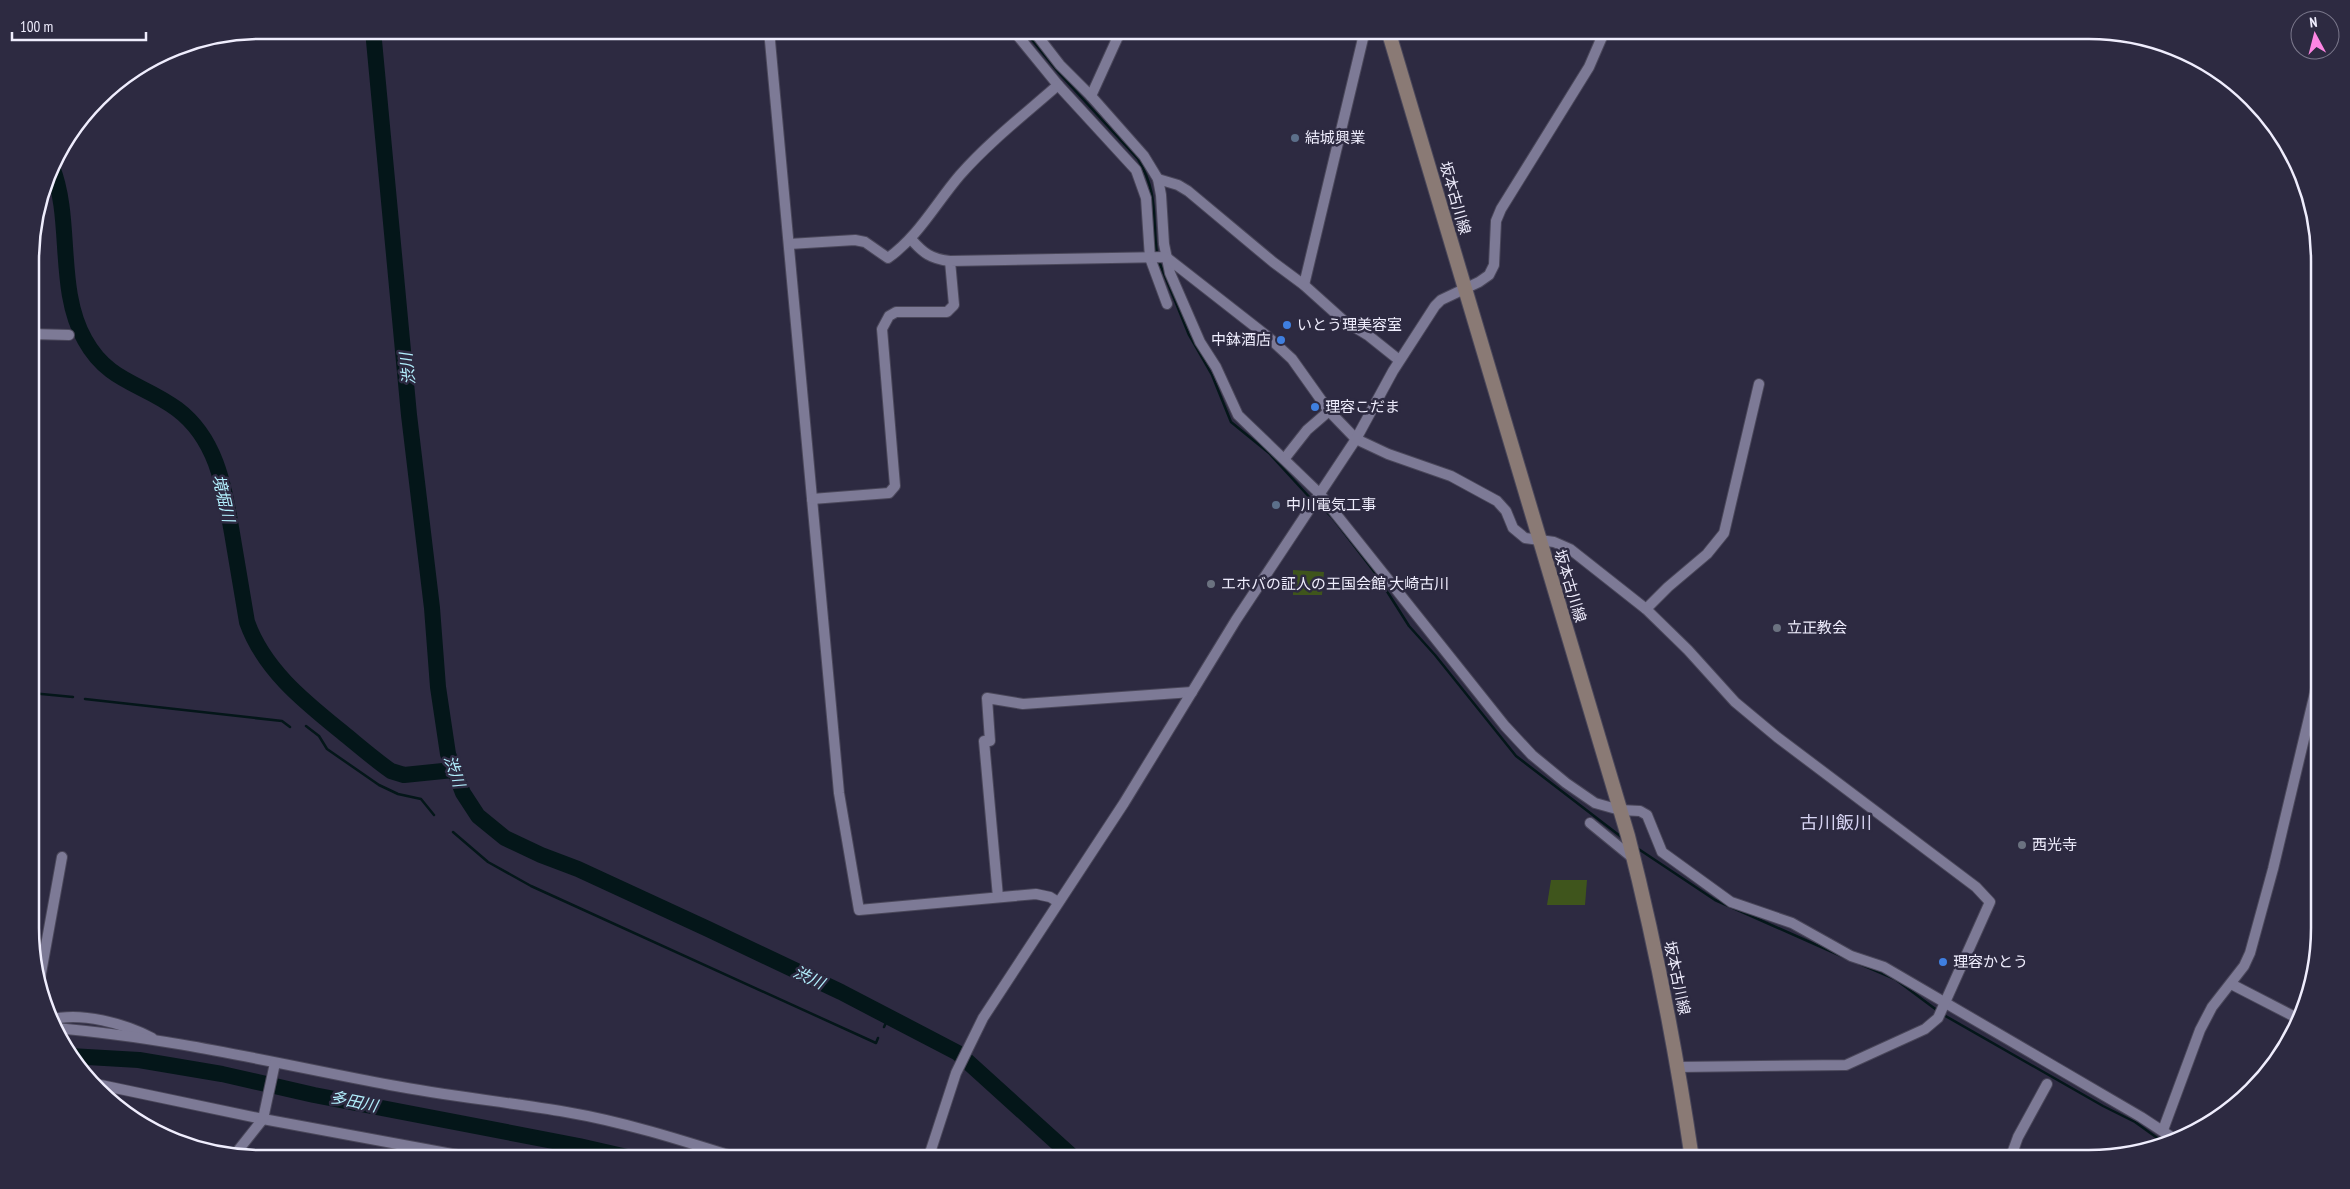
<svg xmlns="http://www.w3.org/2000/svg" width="2350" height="1189" font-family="'PT Sans Narrow','Noto Sans JP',sans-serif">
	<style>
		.green { fill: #3f551c }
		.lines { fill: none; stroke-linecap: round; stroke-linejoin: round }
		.stream { stroke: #041619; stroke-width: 2.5 }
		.river { stroke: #041619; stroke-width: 16 }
		.street-casing { stroke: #4a475a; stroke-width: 12 }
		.secondary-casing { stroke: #4a475a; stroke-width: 16 }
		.street { stroke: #7d7a96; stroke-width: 10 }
		.secondary { stroke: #8a7a75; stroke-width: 14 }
		.service-dot { fill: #5c6f8a; stroke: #2d2a41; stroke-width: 2 }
		.shop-dot { fill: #3f7fe0; stroke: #2d2a41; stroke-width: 2 }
		.worship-dot { fill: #6b7280; stroke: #2d2a41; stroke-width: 2 }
		.labels { text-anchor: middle; stroke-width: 5; stroke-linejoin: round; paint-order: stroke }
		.poi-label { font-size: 15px; fill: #efedfd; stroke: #2d2a41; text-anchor: start }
		.street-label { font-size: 15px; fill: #efedfd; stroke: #2d2a41 }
		.water-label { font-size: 16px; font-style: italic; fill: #b2effd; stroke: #2d2a41 }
		.quarter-label { font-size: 18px; fill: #d6d3f2; stroke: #2d2a41 }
		.rim { fill: none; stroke: #efedfd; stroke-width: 2.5 }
	</style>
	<rect width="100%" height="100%" fill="#2d2a41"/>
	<!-- green -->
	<g class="green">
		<polygon points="1293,570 1324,572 1322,595 1293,595"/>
		<polygon points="1551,880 1587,880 1585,905 1547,905"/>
	</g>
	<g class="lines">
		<!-- stream -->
		<g class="stream">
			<path d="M1024 30 1059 73 1138 159C1159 194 1152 217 1157 254"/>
			<polyline points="1158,259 1189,335 1212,375 1231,422 1269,453 1312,500"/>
			<polyline points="1317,503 1332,517 1376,574 1409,626 1435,655 1516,756 1624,839"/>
			<polyline points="31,693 73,697"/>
			<polyline points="85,699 282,721 290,727"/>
			<polyline points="306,726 319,736 327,749 379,785 398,794 421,799 434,815"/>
			<polyline points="453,832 488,862 531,886 876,1043 878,1038"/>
			<polyline points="1637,848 1715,900 1848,959"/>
			<polyline points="1860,964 1895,979 1938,1011"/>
			<polyline points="1942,1014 2103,1106 2135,1122 2167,1145"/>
			<polyline points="884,1027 889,1016"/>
		</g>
		<!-- river -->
		<g class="river">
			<polyline points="373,30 409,415 432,608 438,687 448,754 463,793 478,816 505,838 541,855 578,869 708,929 841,992 958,1053 1075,1159"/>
			<path d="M52 167C73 220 56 289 85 340 108 382 142 383 177 409 217 439 224 487 232 533 237 563 242 593 247 622 264 670 305 702 342 732 358 745 374 759 391 771L404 775 453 770"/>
			<polyline points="70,1056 139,1060 222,1074 314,1095 579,1146 636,1159"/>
		</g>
		<!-- street casing -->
		<g class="street-casing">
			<g id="street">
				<polyline points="769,30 839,793 859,910 1036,894 1050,897 1058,902"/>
				<polyline points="1013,30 1058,85 1136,170 1146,198 1150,258 1167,304"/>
				<polyline points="1033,30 1060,65 1091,96 1144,156 1158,179 1161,195 1164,244 1170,273 1200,342 1216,367 1238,415 1320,494 1505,726 1532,755 1566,783 1595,803 1620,810 1640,811 1647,815 1662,852 1731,902 1792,923 1851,956 1884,967 2141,1117 2176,1140"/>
				<polyline points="1091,96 1121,30"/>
				<polyline points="1158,179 1178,185 1188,191 1273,262 1304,285 1343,320 1369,336 1399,360"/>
				<path d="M911 239C923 253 931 259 950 261"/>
				<path d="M789 244 855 240 865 242 888 258C918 237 936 203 960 175 989 142 1025 114 1058 85"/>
				<polyline points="1304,285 1365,30"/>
				<polyline points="31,334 69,335"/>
				<polyline points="1285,458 1307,430 1329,411"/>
				<polyline points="812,499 889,493 895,486 882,329 889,316 896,312 947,312 954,305 950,261 1166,257 1267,336 1292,359 1329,411 1356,439 1388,454 1451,476 1497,501 1506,511 1513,528 1525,538 1554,542 1570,549 1646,609 1688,650 1735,702 1777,737 1976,887 1990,902 1938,1018 1925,1029 1846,1065 1678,1067"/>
				<polyline points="1646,609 1668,587 1707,554 1724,533 1759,384"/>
				<polyline points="1590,823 1634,859"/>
				<polyline points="998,897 984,741 990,741 987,698 1023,704 1192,692"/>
				<polyline points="39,984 62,857"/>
				<polyline points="2231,984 2299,1019"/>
				<path d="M50 1020C80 1011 126 1024 152 1038"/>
				<path d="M54 1028C167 1037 279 1064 390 1085 448 1096 507 1102 566 1112 625 1122 684 1141 741 1159"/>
				<polyline points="96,1084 263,1119 479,1159"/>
				<polyline points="2163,1130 2200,1030 2212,1007 2244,966 2250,953 2273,869 2319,676"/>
				<polyline points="236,1153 263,1119 275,1063"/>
				<polyline points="928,1159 956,1073 983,1018 1124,803 1236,620 1356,439 1393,371 1435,306 1441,300 1479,282 1489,275 1494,265 1496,221 1501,209 1589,67 1605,30"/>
				<polyline points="2010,1159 2018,1137 2047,1084"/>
			</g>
		</g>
		<!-- secondary casing -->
		<g class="secondary-casing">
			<path id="secondary" d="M1388 30 1628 836C1655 942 1676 1050 1692 1159"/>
		</g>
		<!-- street -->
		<use href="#street" class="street"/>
		<!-- secondary -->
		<use href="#secondary" class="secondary"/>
	</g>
	<!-- markers -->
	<g class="service-dot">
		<circle cx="1295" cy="138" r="5"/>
		<circle cx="1276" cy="505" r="5"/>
	</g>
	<g class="shop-dot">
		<circle cx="1287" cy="325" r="5"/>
		<circle cx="1281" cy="340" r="5"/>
		<circle cx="1315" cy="407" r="5"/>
		<circle cx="1943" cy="962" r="5"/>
	</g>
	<g class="worship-dot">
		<circle cx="1211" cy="584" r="5"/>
		<circle cx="1777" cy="628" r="5"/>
		<circle cx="2022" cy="845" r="5"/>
	</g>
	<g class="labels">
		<!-- poi labels -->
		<g class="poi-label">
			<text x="1305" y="143">結城興業</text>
			<text x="1297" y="330">いとう理美容室</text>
			<text x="1271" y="345" text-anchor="end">中鉢酒店</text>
			<text x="1325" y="412">理容こだま</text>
			<text x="1286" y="510">中川電気工事</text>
			<text x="1221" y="589">エホバの証人の王国会館 大崎古川</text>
			<text x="1787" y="633">立正教会</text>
			<text x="2032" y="850">西光寺</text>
			<text x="1953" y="967">理容かとう</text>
		</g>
		<!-- street labels -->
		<g class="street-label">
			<text transform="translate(1455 198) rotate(74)" y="5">坂本古川線</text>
			<text transform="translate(1570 586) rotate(73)" y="5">坂本古川線</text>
			<text transform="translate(1677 978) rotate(78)" y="5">坂本古川線</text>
		</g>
		<!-- water labels -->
		<g class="water-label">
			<text transform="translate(407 369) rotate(-96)" y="6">渋川</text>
			<text transform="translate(224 498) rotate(77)" y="6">境堀川</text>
			<text transform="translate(455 771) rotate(71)" y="6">渋川</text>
			<text transform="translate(809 977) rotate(25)" y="6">渋川</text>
			<text transform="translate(354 1101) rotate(12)" y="6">多田川</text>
		</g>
		<!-- quarter labels -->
		<g class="quarter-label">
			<text x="1836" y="829">古川飯川</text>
		</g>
	</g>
	<!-- crop -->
	<path d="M0 0H2350V1189H0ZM261 39H2089A222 222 0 0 1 2311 261V928A222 222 0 0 1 2089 1150H261A222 222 0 0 1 39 928V261A222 222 0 0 1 261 39Z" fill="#2d2a41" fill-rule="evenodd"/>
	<path class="rim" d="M261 39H2089A222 222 0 0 1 2311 261V928A222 222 0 0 1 2089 1150H261A222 222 0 0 1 39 928V261A222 222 0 0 1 261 39Z"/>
	<!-- north arrow -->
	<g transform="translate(2315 35) rotate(353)"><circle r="24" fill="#2d2a41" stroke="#7b788c"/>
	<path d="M0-4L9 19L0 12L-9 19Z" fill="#fd86e3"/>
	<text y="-8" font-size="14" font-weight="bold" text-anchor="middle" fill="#efedfd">N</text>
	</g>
	<!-- scale -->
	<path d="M12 32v8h134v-8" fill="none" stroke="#efedfd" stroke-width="2.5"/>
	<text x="20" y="32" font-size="15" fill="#efedfd" stroke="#2d2a41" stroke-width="4" paint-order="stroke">100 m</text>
</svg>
